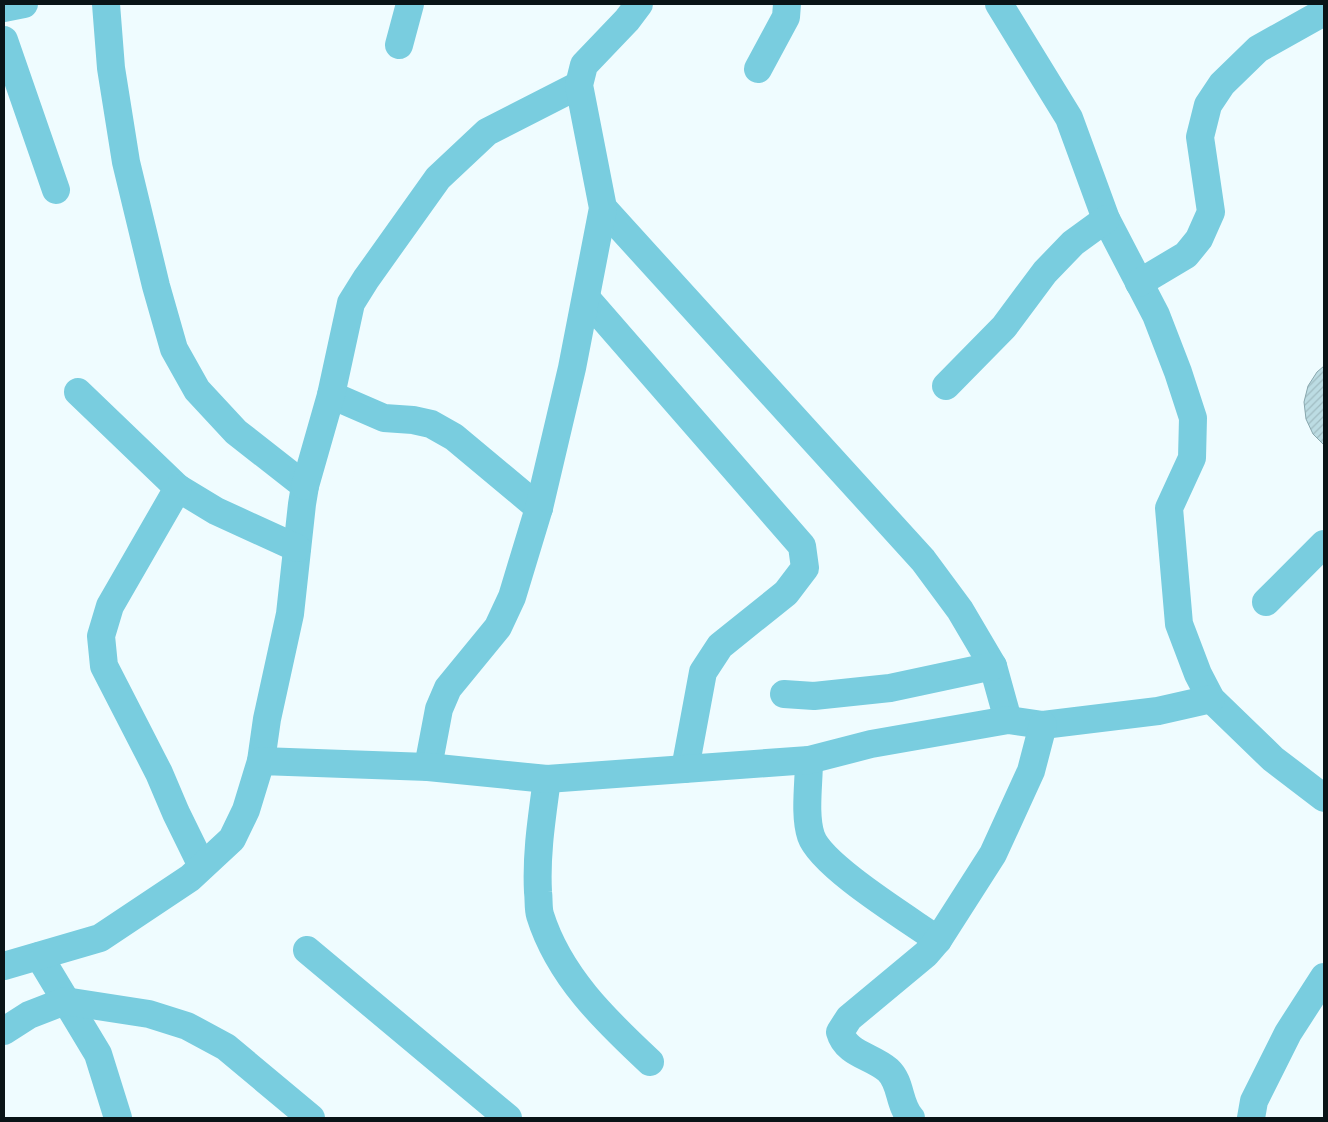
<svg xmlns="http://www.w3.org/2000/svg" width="1328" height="1122" font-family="'Fira Sans Condensed',sans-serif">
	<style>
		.building { fill: url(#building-hatch); stroke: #88a7ae }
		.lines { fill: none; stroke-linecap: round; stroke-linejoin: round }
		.minor { stroke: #79cddf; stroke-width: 28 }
	</style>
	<defs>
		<pattern id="building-hatch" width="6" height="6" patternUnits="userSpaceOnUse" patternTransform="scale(1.25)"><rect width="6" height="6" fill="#bcdce3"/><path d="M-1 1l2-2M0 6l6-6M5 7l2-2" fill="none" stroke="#a0bcc2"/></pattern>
	</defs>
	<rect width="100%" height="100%" fill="#effcff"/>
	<!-- building -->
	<polygon class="building" points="1324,366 1324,445 1313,434 1306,419 1304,402 1308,386 1317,372"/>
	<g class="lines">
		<!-- minor -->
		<g class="minor">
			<polyline points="106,4 111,68 126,162 156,286 174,349 197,390 236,432 305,486 302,504 290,614 267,719 261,761"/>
			<polyline points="999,4 1069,118 1106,219 1156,315 1178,372 1193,418 1192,458 1169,508 1179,624 1198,674 1211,699 1273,759 1324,798"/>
			<polyline points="4,8 24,4"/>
			<polyline points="4,40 56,190"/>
			<polyline points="399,45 410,4"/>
			<polyline points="758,69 786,17 787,4"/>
			<polyline points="603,208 923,560 960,610 993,666 1008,720"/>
			<polyline points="1139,283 1186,255 1199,239 1211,212 1200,137 1208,105 1222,84 1258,49 1324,12"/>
			<polyline points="586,298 802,546 805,568 786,593 720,646 703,672 685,769"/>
			<polyline points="946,386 1004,327 1045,272 1073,243 1106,219"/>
			<polyline points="78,392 178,488 216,511 297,548"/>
			<polyline points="331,395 384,418 413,420 431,424 454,437 539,508"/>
			<polyline points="305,486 331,395 351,303 366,279 438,178 487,132 579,85"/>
			<polyline points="178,488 110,606 101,636 104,666 159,773 176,813 202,866"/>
			<polyline points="1266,602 1324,544"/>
			<polyline points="784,694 814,696 890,688 993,666"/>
			<path d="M809 760C809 783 804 815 811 836 821 866 910 920 938 940"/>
			<polyline points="428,767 439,709 448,688 498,627 512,597 539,508 572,368 603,208 579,85 584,65 627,20 639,4"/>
			<path d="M547 779C542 817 536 853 538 892 539 899 538 908 540 915 559 976 605 1020 650 1062"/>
			<polyline points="307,950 508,1118"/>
			<polyline points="39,956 98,1054 118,1118"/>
			<polyline points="4,966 100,938 190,878 232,839 246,810 261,761 428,767 547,779 809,760 871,744 1008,720 1043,725 1158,711 1211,699"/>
			<polyline points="4,1031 29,1015 65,1001 149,1014 187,1026 226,1047 311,1118"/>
			<path d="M911 1118C898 1104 902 1083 888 1070 872 1056 846 1054 840 1032L849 1018 926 954 938 940 993 854 1031 771 1043 725"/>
			<polyline points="1251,1118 1254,1101 1288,1033 1324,977"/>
		</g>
	</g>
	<!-- border -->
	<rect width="1328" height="1122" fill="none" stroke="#091417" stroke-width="10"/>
</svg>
